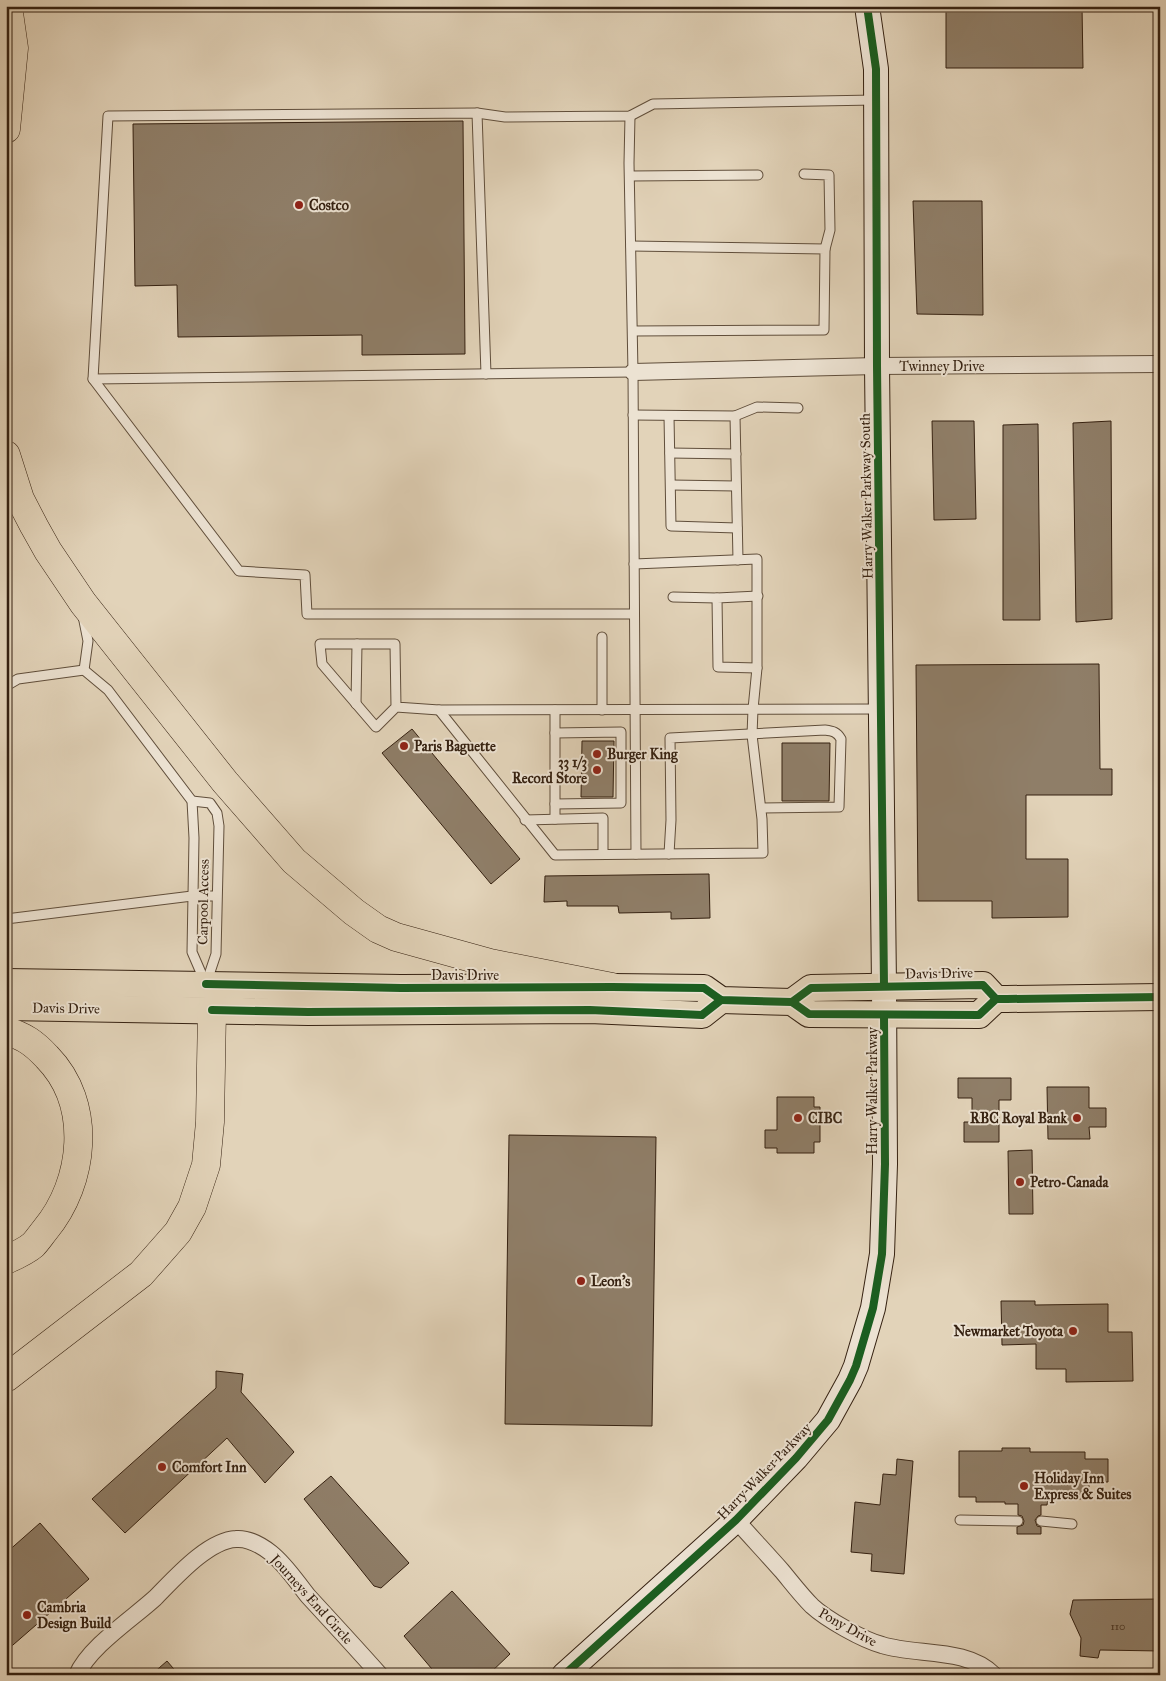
<svg xmlns="http://www.w3.org/2000/svg" width="1166" height="1681" font-family="'IM FELL Great Primer',serif">
	<style>
		.building { fill: #8f7e68; stroke: #352111 }
		.lines { fill: none; stroke-linecap: round; stroke-linejoin: round }
		.lane-casing { stroke: #604e3b; stroke-width: 11 }
		.street-casing { stroke: #604e3b; stroke-width: 18 }
		.secondary-casing { stroke: #352111; stroke-width: 26 }
		.primary-casing { stroke: #352111; stroke-width: 28 }
		.highway-casing { stroke: #352111; stroke-width: 29 }
		.lane { stroke: #ece2d2; stroke-width: 9 }
		.street { stroke: #ece2d2; stroke-width: 16 }
		.secondary { stroke: #ece2d2; stroke-width: 24 }
		.primary { stroke: #e2d3b9; stroke-width: 26 }
		.highway { stroke: #e2d3b9; stroke-width: 28 }
		.cycleway-casing { stroke: #ece2d2; stroke-width: 11 }
		.cycleway { stroke: #1b5e20; stroke-width: 8 }
		.poi-dot { fill: #8f2418; stroke: #ece2d2; stroke-width: 2 }
		.labels { text-anchor: middle; stroke-width: 4; stroke-linejoin: round; paint-order: stroke }
		.number-label { font-size: 11px; fill: #4c3827 }
		.poi-label { font-size: 14px; font-weight: bold; fill: #352111; stroke: #ece2d2; text-anchor: start }
		.street-label { font-size: 14px; fill: #352111; stroke: #ece2d2 }
	</style>
	<rect width="100%" height="100%" fill="#e2d3b9"/>
	<filter id="stains"><feTurbulence type="fractalNoise" baseFrequency=".004" numOctaves="4"/><feColorMatrix values="0 0 0 0 .2 0 0 0 0 .09 0 0 0 0 .02 0 0 0 .5 -.17"/></filter>
	<radialGradient id="worn" r=".72"><stop offset=".6" stop-color="#630" stop-opacity="0"/><stop offset="1" stop-color="#630" stop-opacity=".3"/></radialGradient>
	<!-- building -->
	<g class="building">
		<polygon points="946,6 1082,6 1083,68 946,68"/>
		<polygon points="463,121 465,354 362,355 362,335 178,337 177,285 135,286 133,124"/>
		<polygon points="913,201 982,201 983,315 917,314"/>
		<polygon points="932,421 974,421 976,519 934,520"/>
		<polygon points="1111,421 1112,619 1076,622 1073,423"/>
		<polygon points="1038,424 1040,620 1003,620 1003,425"/>
		<polygon points="1099,664 1100,769 1112,769 1112,795 1026,795 1026,859 1068,859 1068,917 992,918 992,901 918,901 916,665"/>
		<polygon points="412,729 520,859 491,884 382,753"/>
		<polygon points="582,741 614,741 613,797 581,797"/>
		<polygon points="782,743 830,743 829,801 782,801"/>
		<polygon points="709,874 710,918 671,919 671,912 619,913 618,906 567,906 567,901 544,902 545,876"/>
		<polygon points="958,1078 1011,1078 1011,1100 999,1100 999,1142 964,1142 964,1122 972,1122 972,1098 958,1098"/>
		<polygon points="1047,1087 1089,1087 1089,1108 1106,1108 1106,1127 1089,1127 1090,1139 1048,1139"/>
		<polygon points="777,1097 814,1097 814,1107 820,1107 820,1142 814,1142 814,1153 777,1153 777,1148 765,1148 765,1130 777,1130"/>
		<polygon points="509,1135 656,1137 652,1426 505,1424"/>
		<polygon points="1032,1150 1033,1214 1009,1214 1008,1151"/>
		<polygon points="1001,1301 1035,1301 1035,1305 1108,1304 1108,1332 1132,1332 1133,1381 1066,1382 1066,1369 1036,1369 1036,1344 1002,1345"/>
		<polygon points="216,1371 243,1374 241,1392 294,1452 265,1483 227,1438 125,1533 92,1499 216,1388"/>
		<polygon points="1002,1448 1030,1448 1030,1452 1085,1452 1085,1459 1108,1459 1108,1482 1089,1482 1089,1491 1082,1491 1082,1499 1048,1499 1047,1505 1041,1505 1041,1515 1038,1516 1035,1520 1037,1526 1041,1527 1041,1534 1017,1534 1017,1527 1023,1525 1024,1521 1022,1516 1018,1515 1018,1504 1005,1504 1005,1502 976,1502 976,1497 959,1497 959,1451 1002,1451"/>
		<polygon points="897,1459 913,1461 904,1574 871,1571 872,1554 851,1552 855,1502 880,1505 883,1474 896,1475"/>
		<polygon points="331,1476 409,1563 381,1588 374,1586 304,1499"/>
		<polygon points="40,1523 89,1579 6,1651 6,1553"/>
		<polygon points="452,1591 510,1654 488,1675 437,1675 404,1636"/>
		<polygon points="1160,1599 1160,1651 1100,1650 1098,1658 1080,1656 1081,1638 1070,1614 1073,1600"/>
		<polygon points="167,1661 179,1675 151,1675"/>
	</g>
	<g class="lines">
		<!-- lane casing -->
		<g class="lane-casing">
			<g id="lane">
				<polyline points="477,113 486,374"/>
				<polyline points="630,116 629,163 633,372 636,854"/>
				<polyline points="804,174 829,175 830,230 825,249"/>
				<polyline points="630,176 758,175"/>
				<polyline points="631,246 825,249 824,330 633,331"/>
				<polyline points="93,379 633,372"/>
				<polyline points="633,415 735,416 738,560"/>
				<polyline points="669,416 671,526 737,528"/>
				<polyline points="735,416 757,407 798,408"/>
				<polyline points="670,453 736,454"/>
				<polyline points="671,485 736,486"/>
				<polyline points="673,597 717,598"/>
				<polyline points="634,614 307,614 305,575 239,571 93,379 108,116 477,113 505,117 630,116 653,104 875,100"/>
				<polyline points="83,616 88,641 84,670"/>
				<polyline points="757,668 718,667 717,598 758,596"/>
				<polyline points="84,670 108,690 192,801 194,838 192,952 205,982"/>
				<polyline points="6,686 18,679 84,670"/>
				<polyline points="356,704 357,644"/>
				<polyline points="396,707 395,644 320,644 322,664 376,727 396,707 439,710 881,709"/>
				<polyline points="439,710 555,855 763,853 762,819 752,735 753,709 757,668 757,559 634,564"/>
				<polyline points="602,710 602,637"/>
				<polyline points="192,801 210,803 217,813 219,826 216,954 207,981"/>
				<polyline points="555,804 621,803 621,732 555,733"/>
				<polyline points="555,819 555,710"/>
				<polyline points="525,820 603,818 603,854"/>
				<path d="M669 854 671 820 670 738 825 730C833 731 837 732 841 739L839 807 761 808"/>
				<polyline points="6,919 192,896 216,896"/>
				<polyline points="960,1520 1018,1521"/>
				<polyline points="1041,1521 1072,1524"/>
			</g>
		</g>
		<!-- street casing -->
		<g class="street-casing">
			<g id="street">
				<polyline points="633,372 877,366 1160,364"/>
				<path d="M736 1520C751 1537 767 1554 782 1571 792 1583 801 1595 812 1606 826 1619 863 1640 882 1645 917 1656 966 1647 994 1675"/>
				<path d="M77 1675C89 1647 132 1619 155 1598 174 1579 208 1540 236 1539 248 1538 262 1546 271 1553 286 1565 296 1581 308 1596 332 1622 356 1648 380 1675"/>
			</g>
		</g>
		<!-- secondary casing -->
		<g class="secondary-casing">
			<polyline id="secondary" points="564,1675 736,1520 796,1458 828,1420 850,1380 856,1366 873,1308 882,1254 885,1164 884,986 877,366 876,69 867,6"/>
		</g>
		<!-- primary casing -->
		<g class="primary-casing">
			<g id="primary">
				<polyline points="6,982 401,988 612,987 704,988 721,1000 792,1002 809,1014 979,1015 996,999"/>
				<polyline points="792,1002 811,988 983,985 996,999 1007,999 1160,997"/>
				<polyline points="6,1007 308,1012 590,1010 702,1015 721,1000"/>
			</g>
		</g>
		<!-- highway casing -->
		<g class="highway-casing">
			<g id="highway">
				<polyline points="6,129 14,48 8,6"/>
				<polyline points="6,455 20,499 34,526 48,551 83,603 225,782 294,861 354,912 378,929 396,937 490,963 612,987"/>
				<path d="M6 1031C24 1036 34 1043 47 1057 93 1104 85 1182 45 1230 41 1235 37 1241 33 1245 26 1251 15 1256 6 1260"/>
				<polyline points="6,1378 141,1274 178,1232 192,1207 206,1165 210,1122 212,1010"/>
			</g>
		</g>
		<!-- lane -->
		<use href="#lane" class="lane"/>
		<!-- street -->
		<use href="#street" class="street"/>
		<!-- secondary -->
		<use href="#secondary" class="secondary"/>
		<!-- primary -->
		<use href="#primary" class="primary"/>
		<!-- highway -->
		<use href="#highway" class="highway"/>
		<!-- cycleway casing -->
		<g class="cycleway-casing">
			<g id="cycleway">
				<polyline points="867,6 876,69 877,366 884,986"/>
				<polyline points="206,984 401,988 612,987 704,988 721,1000 792,1002 809,1014 979,1015 996,999"/>
				<polyline points="792,1002 811,988 983,985 996,999 1007,999 1160,997"/>
				<polyline points="212,1010 308,1012 590,1010 702,1015 721,1000"/>
				<polyline points="564,1675 736,1520 796,1458 828,1420 850,1380 856,1366 873,1308 882,1254 885,1164 884,1015"/>
			</g>
		</g>
		<!-- cycleway -->
		<use href="#cycleway" class="cycleway"/>
	</g>
	<!-- markers -->
	<g class="poi-dot">
		<circle cx="299" cy="205" r="5"/>
		<circle cx="404" cy="746" r="5"/>
		<circle cx="597" cy="754" r="5"/>
		<circle cx="597" cy="770" r="5"/>
		<circle cx="798" cy="1118" r="5"/>
		<circle cx="1077" cy="1118" r="5"/>
		<circle cx="1020" cy="1182" r="5"/>
		<circle cx="581" cy="1281" r="5"/>
		<circle cx="1073" cy="1331" r="5"/>
		<circle cx="162" cy="1467" r="5"/>
		<circle cx="1024" cy="1486" r="5"/>
		<circle cx="27" cy="1615" r="5"/>
	</g>
	<g class="labels">
		<!-- number labels -->
		<g class="number-label">
			<text x="1118" y="1630">110</text>
		</g>
		<!-- poi labels -->
		<g class="poi-label">
			<text x="309" y="210">Costco</text>
			<text x="414" y="751">Paris Baguette</text>
			<text x="607" y="759">Burger King</text>
			<text x="587" y="767" text-anchor="end">33 1/3<tspan x="587" dy="16">Record Store</tspan></text>
			<text x="808" y="1123">CIBC</text>
			<text x="1067" y="1123" text-anchor="end">RBC Royal Bank</text>
			<text x="1030" y="1187">Petro-Canada</text>
			<text x="591" y="1286">Leon's</text>
			<text x="1063" y="1336" text-anchor="end">Newmarket Toyota</text>
			<text x="172" y="1472">Comfort Inn</text>
			<text x="1034" y="1483">Holiday Inn<tspan x="1034" dy="16">Express &amp; Suites</tspan></text>
			<text x="37" y="1612">Cambria<tspan x="37" dy="16">Design Build</tspan></text>
		</g>
		<!-- street labels -->
		<g class="street-label">
			<text x="942" y="371">Twinney Drive</text>
			<text transform="translate(866 496) rotate(-91)" y="5">Harry Walker Parkway South</text>
			<text transform="translate(203 902) rotate(-89)" y="5">Carpool Access</text>
			<text transform="translate(939 973) rotate(-1)" y="5">Davis Drive</text>
			<text x="465" y="980">Davis Drive</text>
			<text transform="translate(66 1008) rotate(1)" y="5">Davis Drive</text>
			<text transform="translate(872 1091) rotate(-90)" y="5">Harry Walker Parkway</text>
			<text transform="translate(764 1471) rotate(-46)" y="5">Harry Walker Parkway</text>
			<text transform="translate(312 1599) rotate(48)" y="5">Journeys End Circle</text>
			<text transform="translate(848 1627) rotate(29)" y="5">Pony Drive</text>
		</g>
	</g>
	<!-- margin -->
	<rect width="1166" height="1681" fill="none" stroke="#e2d3b9" stroke-width="25"/>
	<rect x="8" y="8" width="1151" height="1666" fill="none" stroke="#352111" stroke-width="2.5"/>
	<rect x="12" y="12" width="1141" height="1656" fill="none" stroke="#352111"/>
	<rect width="100%" height="100%" filter="url(#stains)"/>
	<rect width="100%" height="100%" fill="url(#worn)"/>
</svg>
